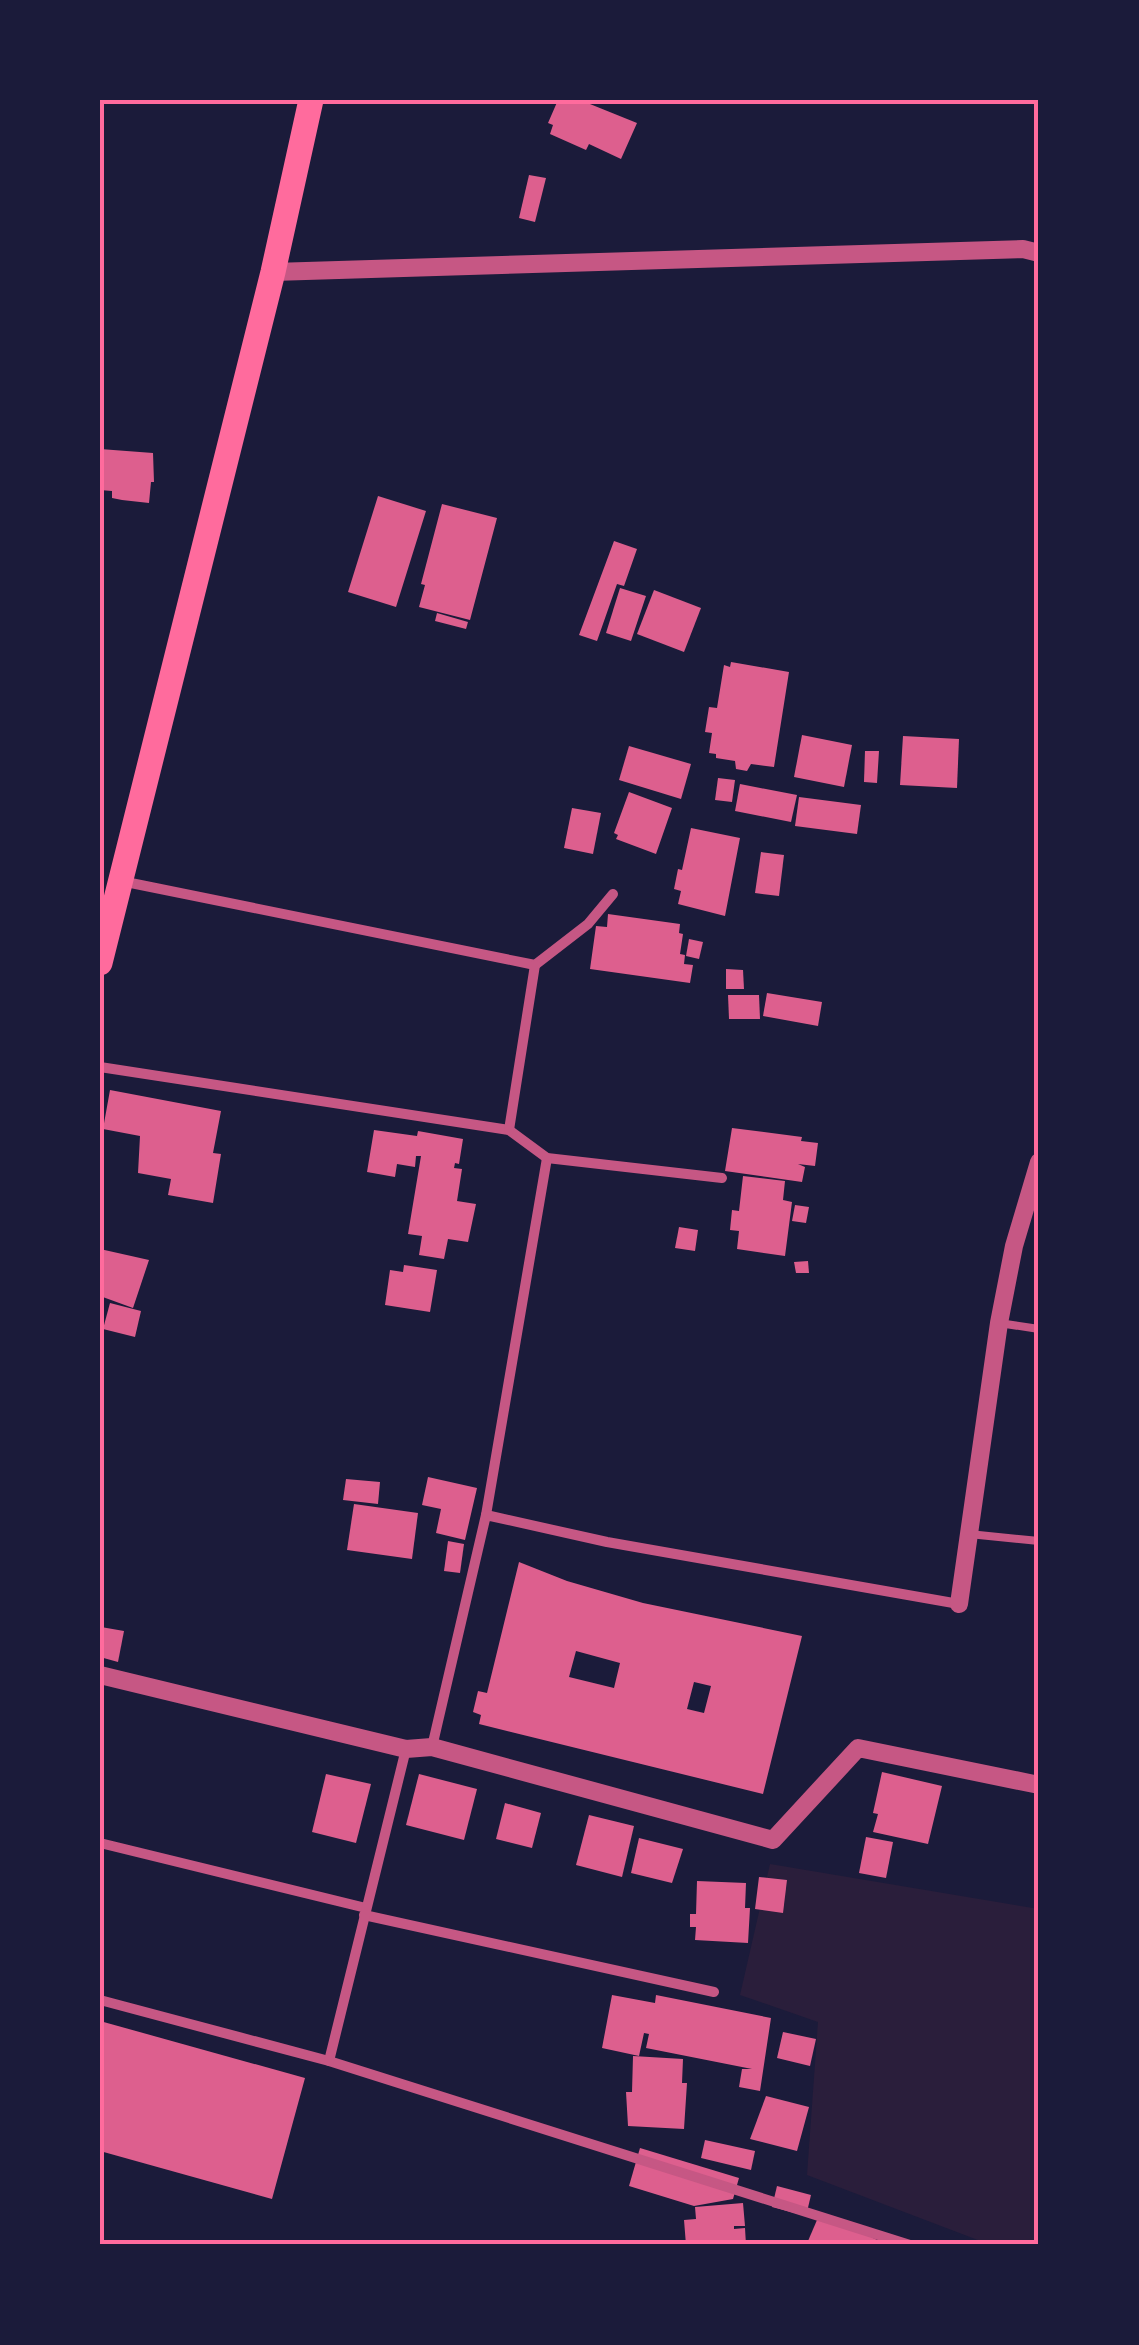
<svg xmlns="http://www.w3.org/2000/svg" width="1139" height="2345" font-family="'Sofia Sans Condensed',sans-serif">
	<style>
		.green { fill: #2a1e3b }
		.building { fill: #dd5f8e; fill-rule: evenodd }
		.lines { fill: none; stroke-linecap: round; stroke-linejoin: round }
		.service { stroke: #c65784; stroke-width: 8 }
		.minor { stroke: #c65784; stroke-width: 10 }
		.tertiary { stroke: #c65784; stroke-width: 18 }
		.primary { stroke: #ff6b9d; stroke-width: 25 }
		.neatline { fill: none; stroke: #ff6b9d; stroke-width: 4 }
	</style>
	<rect width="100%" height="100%" fill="#1b1b3a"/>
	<!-- green -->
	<polygon class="green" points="770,1864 1039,1909 1039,2245 991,2245 807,2175 818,2022 740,1995"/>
	<!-- building -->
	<g class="building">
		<polygon points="558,100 580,100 637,123 621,159 589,144 586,150 550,134 553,125 548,123"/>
		<polygon points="529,175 546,178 535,222 519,218"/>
		<polygon points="100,449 153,453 154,482 151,482 149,503 122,500 112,498 112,491 100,490"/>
		<polygon points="378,496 426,511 396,607 348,592"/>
		<polygon points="442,504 497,518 470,620 419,607 425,585 421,584"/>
		<polygon points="614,541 637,549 624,586 617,584 597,641 579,635"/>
		<polygon points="620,588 646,596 631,641 606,633"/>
		<polygon points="654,590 701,608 684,652 637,634"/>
		<polygon points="437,613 468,622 466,629 435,621"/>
		<polygon points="731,662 789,672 774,767 751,764 747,771 736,769 735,761 716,758 716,754 709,753 712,733 705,732 709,707 717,708 724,665 730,667"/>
		<polygon points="802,735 852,745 844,787 794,777"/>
		<polygon points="903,736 959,739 957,788 900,785"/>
		<polygon points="629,746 691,764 681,799 619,780"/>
		<polygon points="865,751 879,751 877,783 864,782"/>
		<polygon points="718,778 735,780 732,802 715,800"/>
		<polygon points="740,784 797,795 791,822 735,811"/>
		<polygon points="629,792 672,808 656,854 616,839 618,835 614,833"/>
		<polygon points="799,797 861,805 857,834 795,826"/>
		<polygon points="572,808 601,813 593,854 564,848"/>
		<polygon points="691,828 740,838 725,916 678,904 681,891 674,889 678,869 682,870"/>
		<polygon points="761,852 784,855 779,896 755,893"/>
		<polygon points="608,914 680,924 679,933 683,934 680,954 685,955 684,964 693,965 690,983 590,969 596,926 607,927"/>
		<polygon points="689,939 703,942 699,959 686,956"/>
		<polygon points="726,969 743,970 744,989 726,989"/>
		<polygon points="767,993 822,1002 818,1026 763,1016"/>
		<polygon points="728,995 759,995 760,1019 729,1019"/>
		<polygon points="110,1090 221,1111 213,1153 221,1154 213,1203 168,1195 171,1179 138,1173 140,1136 103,1129"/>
		<polygon points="732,1128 802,1137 801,1141 818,1143 815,1166 798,1164 805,1167 802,1182 725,1171"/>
		<polygon points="374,1130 417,1136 418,1131 463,1139 459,1164 455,1163 454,1168 462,1169 457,1201 476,1204 468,1242 448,1239 444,1259 419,1255 422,1236 408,1234 421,1156 416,1156 415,1167 397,1164 395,1177 367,1172"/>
		<polygon points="743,1176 785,1181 783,1200 792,1202 785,1256 737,1249 739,1231 730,1230 732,1210 739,1211"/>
		<polygon points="795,1205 809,1207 806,1223 792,1221"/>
		<polygon points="679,1227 698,1230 695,1251 675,1248"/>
		<polygon points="100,1249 149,1260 133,1308 100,1296"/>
		<polygon points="808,1261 809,1273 796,1273 794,1262"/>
		<polygon points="404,1265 437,1270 430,1312 385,1305 390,1270 403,1272"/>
		<polygon points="110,1303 141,1311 135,1337 103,1329"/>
		<polygon points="428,1477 477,1488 465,1540 436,1533 441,1509 422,1505"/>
		<polygon points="346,1479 380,1482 378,1504 343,1500"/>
		<polygon points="354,1504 418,1513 412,1559 347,1550"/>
		<polygon points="448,1541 464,1544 460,1573 444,1571"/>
		<path d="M519 1562 567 1581 643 1603 802 1636 763 1794 479 1724 481 1715 473 1712 478 1691 487 1693ZM576 1651 620 1663 614 1688 569 1677ZM694 1682 711 1686 704 1713 687 1709Z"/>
		<polygon points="101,1627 124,1631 118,1662 100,1657"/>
		<polygon points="882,1772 942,1786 928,1844 873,1832 878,1814 873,1813"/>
		<polygon points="326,1774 371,1784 356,1843 312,1832"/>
		<polygon points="419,1774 477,1789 464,1840 406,1825"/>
		<polygon points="505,1803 541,1813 532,1848 496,1839"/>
		<polygon points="589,1815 634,1826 622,1877 576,1865"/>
		<polygon points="866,1837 893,1842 886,1878 859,1873"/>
		<polygon points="639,1838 683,1849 672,1883 631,1873"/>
		<polygon points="759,1877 787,1880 783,1913 755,1909"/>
		<polygon points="697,1881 746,1883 745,1908 750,1908 748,1943 695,1940 696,1927 690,1927 690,1914 696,1914"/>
		<polygon points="612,1995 655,2003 656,1995 771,2018 760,2091 739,2087 742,2069 752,2069 646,2048 649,2034 644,2033 639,2056 602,2048"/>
		<polygon points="100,2021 305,2078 272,2199 100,2151"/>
		<polygon points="783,2032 816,2039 810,2066 777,2058"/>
		<polygon points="633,2056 683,2059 682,2083 687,2083 684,2129 628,2126 626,2092 632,2092"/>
		<polygon points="766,2096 809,2107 797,2151 750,2139"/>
		<polygon points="705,2140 755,2151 751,2170 701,2158"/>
		<polygon points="640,2148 739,2178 733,2199 694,2206 629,2186"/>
		<polygon points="777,2186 811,2195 806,2216 772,2207"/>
		<polygon points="743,2203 745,2226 734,2226 734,2229 745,2228 746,2245 686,2245 684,2220 696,2219 695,2207"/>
		<polygon points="820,2213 888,2245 816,2245 808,2241"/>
	</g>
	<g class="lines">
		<!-- service -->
		<g class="service">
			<polyline points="999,1323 1039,1329"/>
			<polyline points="969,1534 1039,1541"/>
		</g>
		<!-- minor -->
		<g class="minor">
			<polyline points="121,881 535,965 588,924 613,894"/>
			<polyline points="100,1067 509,1130 547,1158 722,1178"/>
			<polyline points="509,1130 535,965"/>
			<polyline points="486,1515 547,1158"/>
			<polyline points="432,1747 486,1515 607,1542 959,1604"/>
			<polyline points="100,1843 366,1908"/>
			<polyline points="364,1915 714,1992"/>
			<polyline points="100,2000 329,2061 910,2245"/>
			<polyline points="329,2061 406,1749"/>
		</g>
		<!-- tertiary -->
		<g class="tertiary">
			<polyline points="273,272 1023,249 1039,253"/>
			<polyline points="959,1604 999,1323 1014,1246 1039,1162"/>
			<polyline points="100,1675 406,1749 432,1747 773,1840 858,1748 1039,1785"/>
		</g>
		<!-- primary -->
		<polyline class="primary" points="100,963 273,272 311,100"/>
	</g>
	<!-- border -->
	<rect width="1139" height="2345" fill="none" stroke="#1b1b3a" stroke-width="205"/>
	<rect x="102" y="102" width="934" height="2140" class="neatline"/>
</svg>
